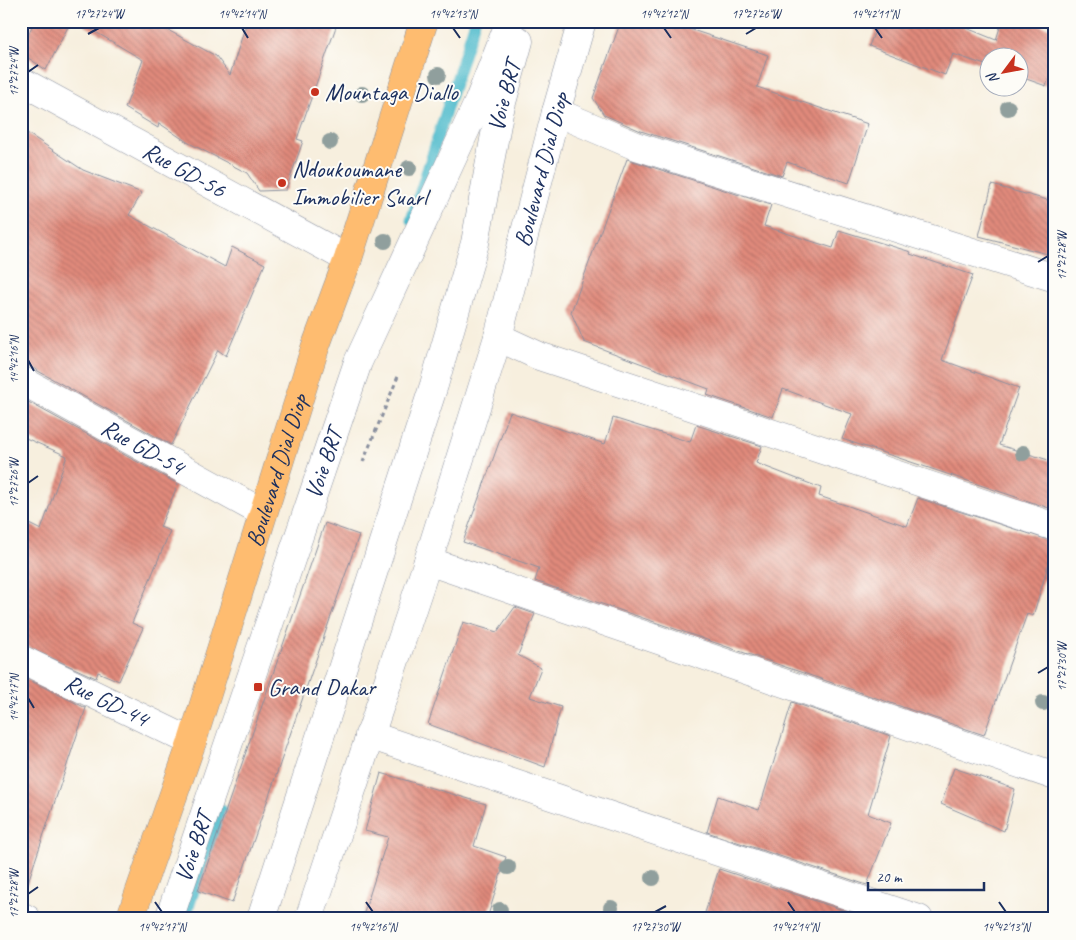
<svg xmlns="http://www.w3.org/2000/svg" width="1076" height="940" font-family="Caveat,sans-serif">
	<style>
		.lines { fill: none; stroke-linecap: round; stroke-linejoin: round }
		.stream { stroke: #50bbcc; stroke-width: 11 }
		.building { fill: url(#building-back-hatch) }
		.minor-casing { stroke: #898f9e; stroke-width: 29 }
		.major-casing { stroke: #898f9e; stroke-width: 29 }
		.path { stroke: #898f9e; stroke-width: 3; stroke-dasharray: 4 4; stroke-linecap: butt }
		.minor { stroke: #fff; stroke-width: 28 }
		.major { stroke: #febc70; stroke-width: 28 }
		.tree { fill: #909f9d }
		.ticks { fill: none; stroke: #1b2f5e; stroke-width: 2 }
		.poi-dot { fill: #c8321e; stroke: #fdfcf7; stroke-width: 2 }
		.labels { text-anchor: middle; stroke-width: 4; stroke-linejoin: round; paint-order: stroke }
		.poi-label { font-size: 24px; fill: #1b2f5e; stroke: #fdfcf7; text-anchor: start }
		.street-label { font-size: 24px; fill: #1b2f5e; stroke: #fdfcf7 }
		.neatline { fill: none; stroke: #1b2f5e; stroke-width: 2 }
		.ticks-label { font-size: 12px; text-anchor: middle; fill: #1b2f5e }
	</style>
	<defs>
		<pattern id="building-back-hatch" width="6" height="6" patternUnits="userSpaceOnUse" patternTransform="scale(1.25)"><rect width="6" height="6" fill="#e18a7b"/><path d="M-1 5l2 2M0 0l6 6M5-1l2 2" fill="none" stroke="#b67168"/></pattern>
	</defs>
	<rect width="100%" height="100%" fill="#fdfcf7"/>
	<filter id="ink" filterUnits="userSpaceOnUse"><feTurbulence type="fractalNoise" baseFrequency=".02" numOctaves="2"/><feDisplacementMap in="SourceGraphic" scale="10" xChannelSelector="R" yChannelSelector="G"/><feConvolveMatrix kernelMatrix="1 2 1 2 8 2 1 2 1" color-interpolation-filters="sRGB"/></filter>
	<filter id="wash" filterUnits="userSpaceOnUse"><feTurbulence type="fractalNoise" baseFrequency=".0096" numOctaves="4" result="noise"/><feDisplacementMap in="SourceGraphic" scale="20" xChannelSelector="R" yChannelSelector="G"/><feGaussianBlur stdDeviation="1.12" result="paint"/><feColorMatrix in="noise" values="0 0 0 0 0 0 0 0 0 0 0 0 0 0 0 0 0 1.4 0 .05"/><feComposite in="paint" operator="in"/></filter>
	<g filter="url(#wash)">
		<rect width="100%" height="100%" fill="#f7efde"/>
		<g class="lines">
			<!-- stream -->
			<g class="stream">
				<polyline points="411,220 475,21"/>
				<polyline points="185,919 221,809"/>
			</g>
		</g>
		<g id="blocks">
			<!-- building -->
			<g class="building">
				<polygon points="34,21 71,21 46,70 21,53"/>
				<polygon points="77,21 151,21 216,56 230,75 247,21 338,21 297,139 303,141 286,190 259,191 247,173 187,142 159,123 158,128 125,108 143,60"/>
				<polygon points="621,21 665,21 768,55 757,87 868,124 849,183 787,162 782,176 641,131 604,115 593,98"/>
				<polygon points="874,21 966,21 964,27 996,40 1002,21 1028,21 1055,30 1055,60 1046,86 1018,76 1018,58 988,58 988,66 953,54 945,75 869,46 876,28 873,27"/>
				<polygon points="21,129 83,170 142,193 129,215 225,267 232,247 265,264 226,356 218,350 171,445 29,366 21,364"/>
				<polygon points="627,159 771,205 764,226 833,248 839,230 911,252 910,254 973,275 942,360 1019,388 999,445 1055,462 1055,510 842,439 852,414 783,389 773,417 707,395 709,389 584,342 571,312"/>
				<polygon points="992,185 1055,202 1055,256 979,236"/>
				<polygon points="21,398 178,484 160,527 170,531 132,623 143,628 119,681 98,672 96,678 21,644 21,520 41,530 67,456 21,436"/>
				<polygon points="510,412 605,444 613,418 690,442 696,425 762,446 756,463 821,488 819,496 907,526 918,498 1055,542 1033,616 1027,614 984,735 535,581 539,568 463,542"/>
				<polygon points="325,523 359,535 232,903 198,891"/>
				<polygon points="515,607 535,614 518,655 541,668 530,697 561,707 545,767 428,724 463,622 497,632"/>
				<polygon points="21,676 86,708 26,888 21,887"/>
				<polygon points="792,702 891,736 868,814 891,823 867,885 707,832 718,796 759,810"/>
				<polygon points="954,768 1015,789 1004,831 941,804"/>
				<polygon points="381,773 486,804 474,846 506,857 487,919 362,919 388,837 365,831"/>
				<polygon points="719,869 855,914 853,919 703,919"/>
			</g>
		</g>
	</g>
	<g filter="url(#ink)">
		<use href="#blocks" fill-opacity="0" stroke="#898f9e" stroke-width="1"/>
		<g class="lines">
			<!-- minor casing -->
			<g class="minor-casing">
				<g id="minor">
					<path id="s1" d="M21 81 348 259"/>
					<polyline points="556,112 636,146 1055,278"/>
					<polyline points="498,337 539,356 1055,527"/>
					<path id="s2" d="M21 380 263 513"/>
					<polyline points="428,561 1055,776"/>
					<path id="s3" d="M21 659 192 742"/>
					<polyline points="369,735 919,919"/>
					<polyline points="21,916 27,919"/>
					<path id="s4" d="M169 919 358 362 478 103 510 21"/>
					<path id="s5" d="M261 919 434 385 475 243 499 113 519 41"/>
					<path id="s6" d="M309 919 428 561 498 337 556 112 582 21"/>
				</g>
			</g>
			<!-- major casing -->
			<g class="major-casing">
				<g id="major">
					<path id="s7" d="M130 919 192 742 315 348 348 259 424 21"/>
				</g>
			</g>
			<!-- path -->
			<polyline class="path" points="363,462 399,374"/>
			<!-- minor -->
			<use href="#minor" class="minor"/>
			<!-- major -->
			<use href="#major" class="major"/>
		</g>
		<!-- trees -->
		<g class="tree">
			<circle cx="438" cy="75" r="8"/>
			<circle cx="362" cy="94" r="8"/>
			<circle cx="1008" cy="108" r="8"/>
			<circle cx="330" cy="142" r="8"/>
			<circle cx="409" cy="168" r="8"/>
			<circle cx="385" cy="241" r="8"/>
			<circle cx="1023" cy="453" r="8"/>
			<circle cx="1043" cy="703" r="8"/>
			<circle cx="508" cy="867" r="8"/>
			<circle cx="653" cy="878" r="8"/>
			<circle cx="611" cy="908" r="8"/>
			<circle cx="500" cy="910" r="8"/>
		</g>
	</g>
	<!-- ticks -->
	<path class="ticks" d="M242 28 248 38M453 28 460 38M664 28 671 38M875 28 882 38M88 34 99 28M746 34 756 28M28 72 38 65M1038 262 1048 256M28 360 34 371M28 483 38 476M1038 673 1048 667M28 698 34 708M28 894 38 887M155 902 162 912M366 902 373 912M788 902 795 912M999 902 1006 912M655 912 666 906"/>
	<!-- markers -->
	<g class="poi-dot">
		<circle cx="315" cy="92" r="5"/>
		<circle cx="282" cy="183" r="5"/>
		<rect x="253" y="682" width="10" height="10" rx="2.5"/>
	</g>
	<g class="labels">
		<!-- poi labels -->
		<g class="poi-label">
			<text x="325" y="100">Mountaga Diallo</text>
			<text x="292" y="177">Ndoukoumane<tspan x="292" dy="28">Immobilier Suarl</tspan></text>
			<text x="268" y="695">Grand Dakar</text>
		</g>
		<!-- street labels -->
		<g class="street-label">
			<text dy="8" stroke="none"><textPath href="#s5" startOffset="859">Voie BRT</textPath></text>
			<text dy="8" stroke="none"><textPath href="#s1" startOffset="186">Rue GD-56</textPath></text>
			<text dy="8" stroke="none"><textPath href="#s6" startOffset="785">Boulevard Dial Diop</textPath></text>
			<text dy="8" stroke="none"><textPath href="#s2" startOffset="139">Rue GD-54</textPath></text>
			<text dy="8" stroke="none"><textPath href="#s4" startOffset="481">Voie BRT</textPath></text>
			<text dy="8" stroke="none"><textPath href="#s7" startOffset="472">Boulevard Dial Diop</textPath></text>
			<text dy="8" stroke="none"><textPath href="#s3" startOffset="95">Rue GD-44</textPath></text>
			<text dy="8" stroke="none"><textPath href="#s4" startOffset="76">Voie BRT</textPath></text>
		</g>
	</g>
	<!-- margin -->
	<rect width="1076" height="940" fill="none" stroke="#fdfcf7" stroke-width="55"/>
	<!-- north arrow -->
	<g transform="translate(1004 72) rotate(238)"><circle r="24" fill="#fdfcf7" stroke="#a3aaba"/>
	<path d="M0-4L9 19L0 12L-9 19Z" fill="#c8321e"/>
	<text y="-8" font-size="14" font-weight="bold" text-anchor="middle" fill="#1b2f5e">N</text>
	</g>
	<!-- scale -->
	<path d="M868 882v8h116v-8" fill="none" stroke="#1b2f5e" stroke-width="2.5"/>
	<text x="876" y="882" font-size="15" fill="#1b2f5e" stroke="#fdfcf7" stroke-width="4" paint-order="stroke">20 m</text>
	<rect x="28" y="28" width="1020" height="884" class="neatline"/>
	<g class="ticks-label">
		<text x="99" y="18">17°27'24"W</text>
		<text x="242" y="18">14°42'14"N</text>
		<text x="453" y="18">14°42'13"N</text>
		<text x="664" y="18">14°42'12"N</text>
		<text x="756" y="18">17°27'26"W</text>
		<text x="875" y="18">14°42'11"N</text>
		<text transform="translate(14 72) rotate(-90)" y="4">17°27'24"W</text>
		<text transform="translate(1062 256) rotate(-90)" y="4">17°27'28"W</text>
		<text transform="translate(14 360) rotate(-90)" y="4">14°42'16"N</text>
		<text transform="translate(14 483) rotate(-90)" y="4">17°27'26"W</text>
		<text transform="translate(1062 667) rotate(-90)" y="4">17°27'30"W</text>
		<text transform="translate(14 698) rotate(-90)" y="4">14°42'17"N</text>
		<text transform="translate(14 894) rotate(-90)" y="4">17°27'28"W</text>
		<text x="162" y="931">14°42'17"N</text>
		<text x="373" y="931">14°42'16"N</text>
		<text x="655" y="931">17°27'30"W</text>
		<text x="795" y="931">14°42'14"N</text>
		<text x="1006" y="931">14°42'13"N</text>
	</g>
</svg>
